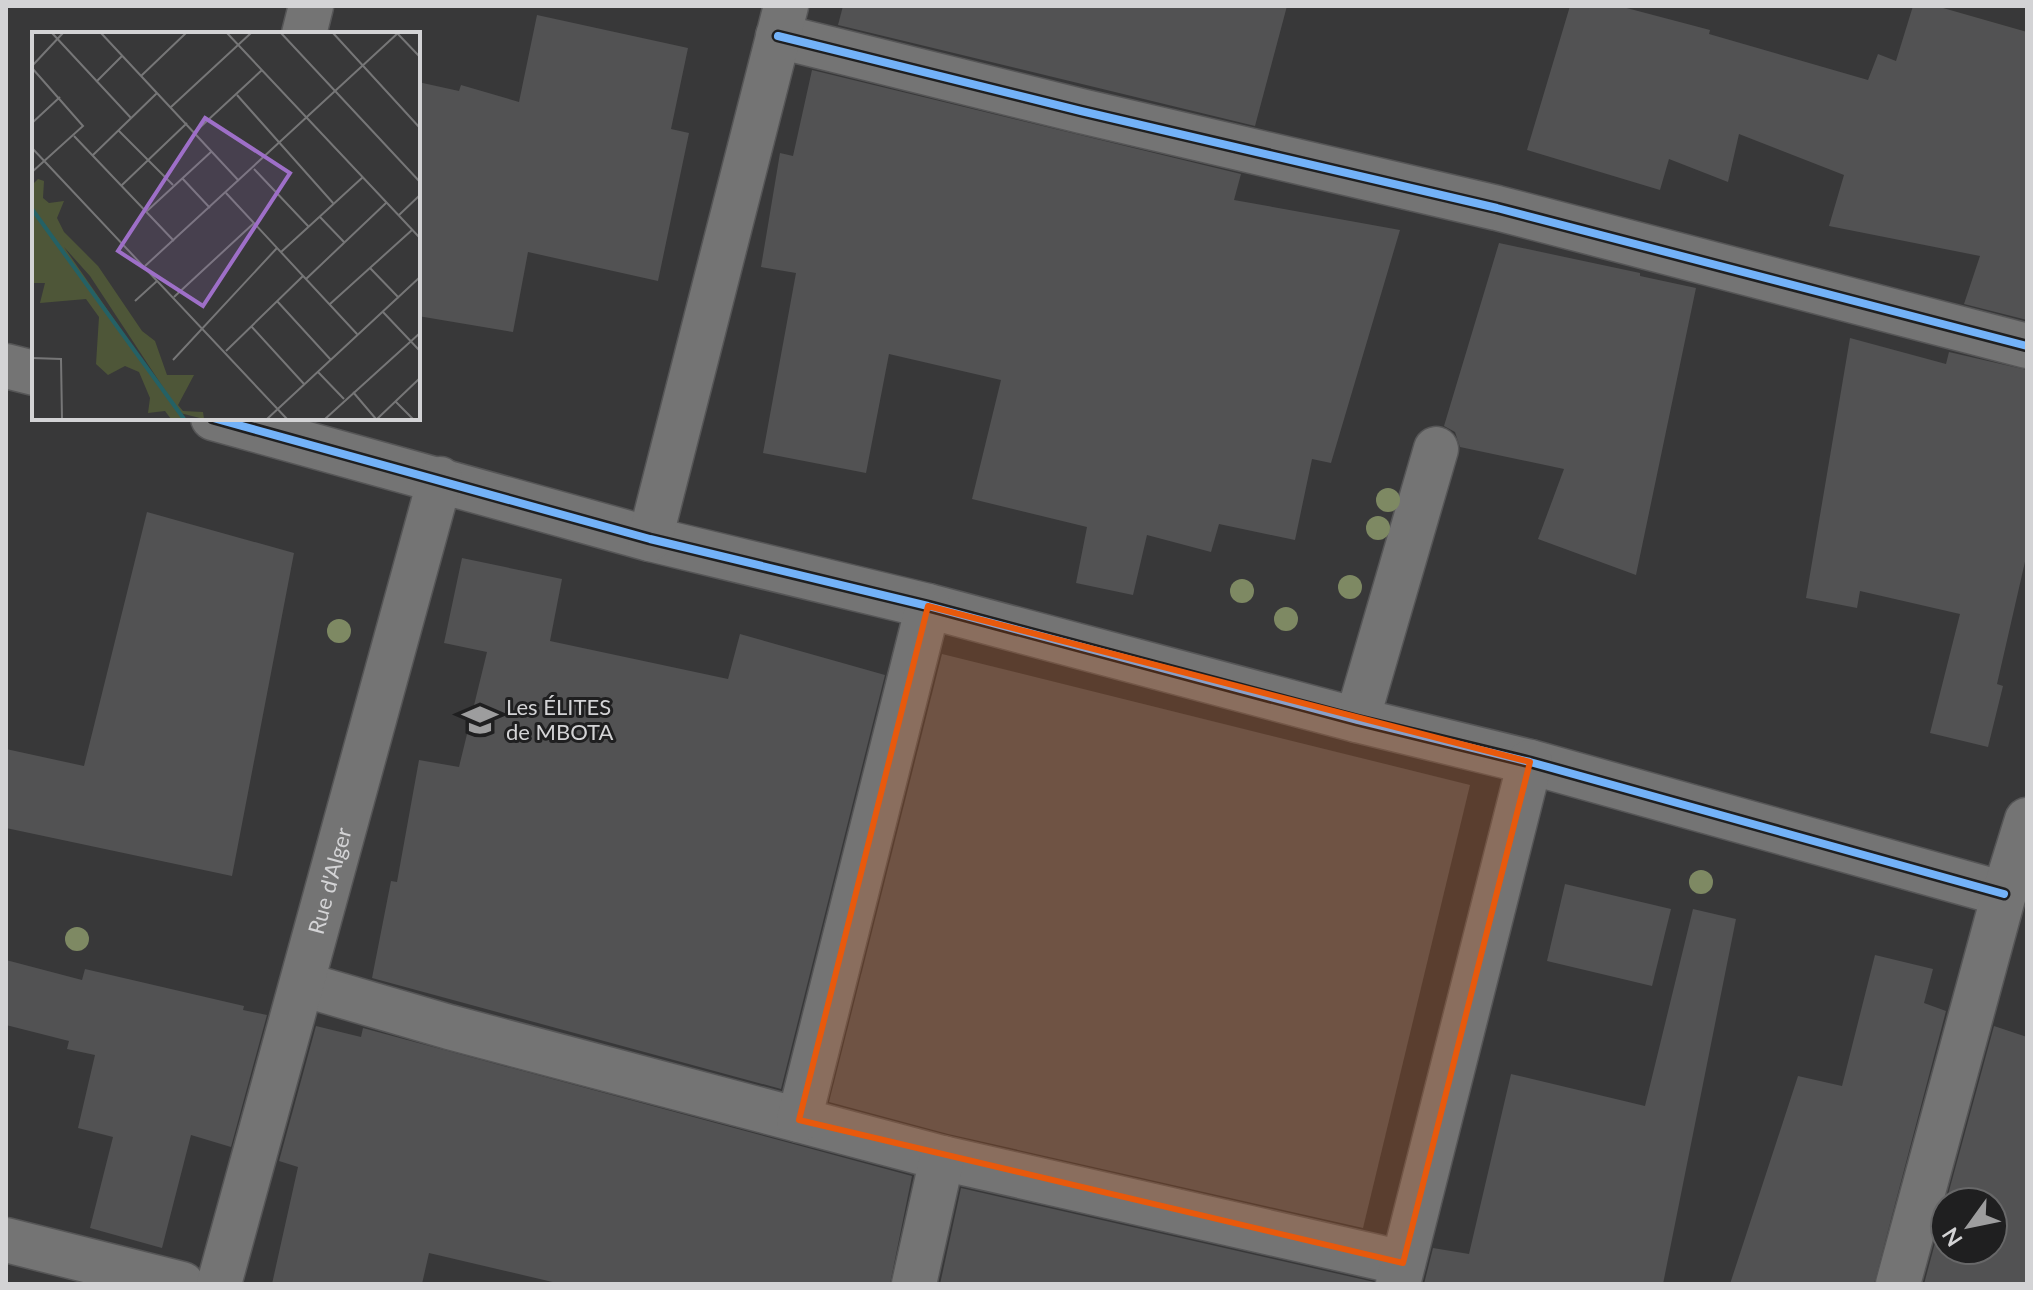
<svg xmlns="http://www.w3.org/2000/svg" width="2033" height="1290" font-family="Lato,sans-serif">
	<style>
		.building { fill: #525253 }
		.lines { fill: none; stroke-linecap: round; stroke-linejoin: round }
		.street-casing { stroke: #565657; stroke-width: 47 }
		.street { stroke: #747474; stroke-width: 44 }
		.cycleway-casing { stroke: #1f1f20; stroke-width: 13 }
		.cycleway { stroke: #73b2f8; stroke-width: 8 }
		.tree { fill: #7e8963 }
		.marked { fill: #e8590c; fill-opacity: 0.2; stroke: #e8590c; stroke-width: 6; stroke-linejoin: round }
		.labels { text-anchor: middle; stroke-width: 6; stroke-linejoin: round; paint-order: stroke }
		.poi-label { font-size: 22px; fill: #d3d3d5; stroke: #1f1f20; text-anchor: start }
		.street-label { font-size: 22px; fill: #d3d3d5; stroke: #1f1f20 }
		.inset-river { fill: none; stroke: #246165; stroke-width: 4 }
		.inset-road { fill: none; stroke: #767677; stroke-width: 2 }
		.view { fill: #9e6fc8; fill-opacity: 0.15; stroke: #9e6fc8; stroke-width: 4 }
		.inset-edge { fill: none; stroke: #d3d3d5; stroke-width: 4 }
	</style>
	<rect width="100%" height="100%" fill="#383839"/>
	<!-- building -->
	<g class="building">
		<polygon points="843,6 1287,6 1255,126 838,25"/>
		<polygon points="1570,6 1619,6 1710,30 1709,34 1868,80 1878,54 1896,61 1913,6 1936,6 2027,32 2027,320 1964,304 1980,256 1829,226 1844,175 1739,134 1728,182 1669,159 1660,190 1527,150"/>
		<polygon points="537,15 688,48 671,129 689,133 658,281 528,252 513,332 418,316 418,82 459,91 461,85 519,102"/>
		<polygon points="812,70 1241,174 1234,200 1400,230 1331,463 1312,459 1295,540 1219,524 1211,552 1147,535 1133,595 1076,583 1087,527 972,499 1001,380 889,354 866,473 763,453 796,273 761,267 780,153 793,156"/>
		<polygon points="1499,243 1640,273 1640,276 1696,288 1636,575 1538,539 1564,469 1460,447 1455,432 1444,426"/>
		<polygon points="1850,338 1946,364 1949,352 2027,370 2027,553 1997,684 2003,686 1988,747 1930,733 1960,614 1860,591 1857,608 1806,598"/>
		<polygon points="147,512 294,553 232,876 6,828 6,749 84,766"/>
		<polygon points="462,558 562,579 550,641 728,679 740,634 885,675 781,1089 372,978 391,881 397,882 419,760 459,767 487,652 444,643"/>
		<polygon points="942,654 1470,785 1363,1228 948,1134 829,1102"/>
		<polygon points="1565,884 1671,909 1652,986 1547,961"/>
		<polygon points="1693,909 1736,919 1663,1284 1424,1284 1433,1248 1469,1254 1511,1074 1645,1106"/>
		<polygon points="1875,955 1933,969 1924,1003 1946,1011 1874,1284 1730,1284 1798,1076 1842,1086"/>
		<polygon points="6,960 82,980 85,969 244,1006 243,1010 267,1015 231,1147 191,1135 162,1248 90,1228 113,1137 78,1128 95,1055 67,1049 69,1041 6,1025"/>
		<polygon points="316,1026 361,1037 363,1028 912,1176 890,1284 561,1284 429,1253 422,1284 272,1284 298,1167 279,1161"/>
		<polygon points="1994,1026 2027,1037 2027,1284 1924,1284 1945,1206 1945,1250 1993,1250 1993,1202 1946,1202"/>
		<polygon points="961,1188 1374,1282 1374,1284 940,1284"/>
	</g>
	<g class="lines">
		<!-- street casing -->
		<g class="street-casing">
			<g id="street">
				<polyline points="304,34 311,6"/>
				<polyline points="778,36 1081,111 1497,208 2027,346"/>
				<polyline points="6,366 34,373"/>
				<polyline points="213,418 650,539 928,606 1357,720 1530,762 2004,894"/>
				<polyline points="650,539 786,6"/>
				<polyline points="1357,720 1436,449"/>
				<polyline points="302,984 449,1027 942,1158 1403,1263"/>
				<polyline points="799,1120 928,606"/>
				<polyline points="6,1240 182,1284"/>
				<path id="s1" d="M219 1284 440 479"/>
				<polyline points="914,1284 942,1158"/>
				<polyline points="1398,1284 1530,762"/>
				<polyline points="1898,1284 2004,894 2027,820"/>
			</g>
		</g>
		<!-- street -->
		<use href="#street" class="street"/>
		<!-- cycleway casing -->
		<g class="cycleway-casing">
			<g id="cycleway">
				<polyline points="778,36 1081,111 1497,208 2027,346"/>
				<polyline points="213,418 650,539 928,606 1357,720 1530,762 2004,894"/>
			</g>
		</g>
		<!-- cycleway -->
		<use href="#cycleway" class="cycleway"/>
	</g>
	<!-- trees -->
	<g class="tree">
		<circle cx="1388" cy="500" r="12"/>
		<circle cx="1378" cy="528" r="12"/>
		<circle cx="1350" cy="587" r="12"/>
		<circle cx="1242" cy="591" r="12"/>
		<circle cx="1286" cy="619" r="12"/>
		<circle cx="339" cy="631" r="12"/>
		<circle cx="1701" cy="882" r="12"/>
		<circle cx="77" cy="939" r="12"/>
	</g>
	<!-- marked area -->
	<path class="marked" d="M928 606 1530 762 1403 1263 799 1120Z"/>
	<!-- icons -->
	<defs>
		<g id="school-bare" transform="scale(2.76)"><path d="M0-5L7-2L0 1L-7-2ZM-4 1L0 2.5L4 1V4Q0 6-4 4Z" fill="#9d9d9e" stroke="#1f1f20" stroke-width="2.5" paint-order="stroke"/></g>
	</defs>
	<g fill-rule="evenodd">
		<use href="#school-bare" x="480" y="720"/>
	</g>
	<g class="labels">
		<!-- poi labels -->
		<g class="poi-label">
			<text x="506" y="715">Les ÉLITES<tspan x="506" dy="25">de MBOTA</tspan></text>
		</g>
		<!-- street labels -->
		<g class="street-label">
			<text dy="8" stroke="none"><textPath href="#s1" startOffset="418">Rue d'Alger</textPath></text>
		</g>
	</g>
	<!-- overview -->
	<g transform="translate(32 32)">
		<rect width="388" height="388" fill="#383839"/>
		<path d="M6 147 12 149 11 166 17 171 32 169 25 186 32 200 66 234 110 299 123 309 135 343H162L146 373 151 379 171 380 172 387 148 381 58 244 32 215 151 387H139L133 379 116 381 118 366 107 340 93 334 76 343 64 332 67 285 54 267 8 271 13 251H0V153Z" fill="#4e5638"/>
		<path class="inset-river" d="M0 177 152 387"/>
		<path class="inset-road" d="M20 1 99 86M69 1 207 149M195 1 388 206M249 1 388 150M301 1 388 96M365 1 388 25M0 34 31 1M0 36 51 94 0 140M109 44 154 1M64 50 90 24M205 63 301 171M139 75 219 1M0 91 28 65M87 99 141 153M163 100 230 38M42 104 142 209M0 116 255 387M61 123 125 61M222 137 276 194M150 146 178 176M90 153 155 91M194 161 325 302M115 179 180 119M367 183 388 163M287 184 312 210M249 220 331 145M113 234 366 1M338 236 367 266M274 247 354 171M142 265 222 191M103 269 125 249M245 269 299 328M298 272 380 198M351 280 388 319M219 294 272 352M194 319 271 244M0 326 29 327 30 387M141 328 245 216M286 340 312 367M321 360 344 387M364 370 381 387M235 387 388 245M293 387 388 301M345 387 388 346"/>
		<path class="view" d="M173 86 258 141 171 274 86 219Z"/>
		<rect width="388" height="388" class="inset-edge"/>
	</g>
	<!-- border -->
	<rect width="2033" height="1290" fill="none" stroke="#d3d3d5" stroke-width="16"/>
	<!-- north arrow -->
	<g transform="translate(1969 1226) rotate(237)"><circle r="38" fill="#1f1f20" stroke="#676768" stroke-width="2"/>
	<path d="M0-6L14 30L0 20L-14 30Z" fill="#9d9d9e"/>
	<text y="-12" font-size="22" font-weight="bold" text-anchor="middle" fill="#d3d3d5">N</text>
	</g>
</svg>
